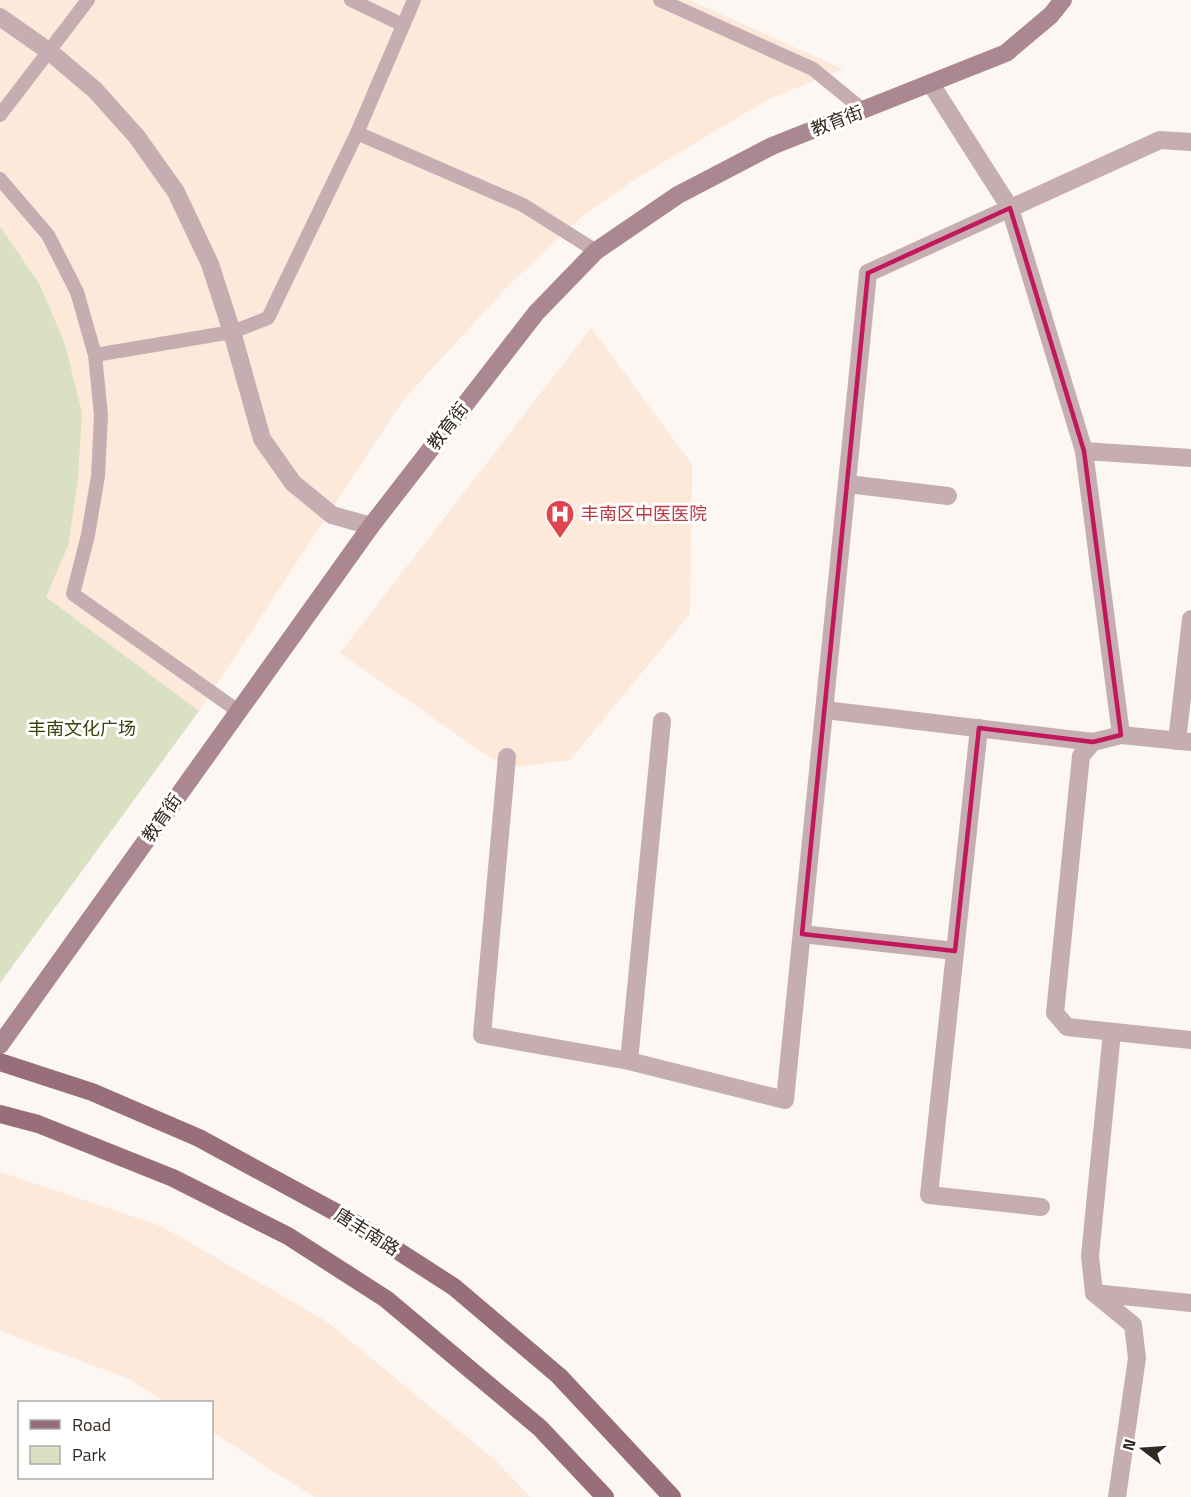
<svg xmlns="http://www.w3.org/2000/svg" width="1191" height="1497" font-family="'Titillium Web','Noto Sans SC',sans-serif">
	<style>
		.built { fill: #fce9da }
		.green { fill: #dae1c3 }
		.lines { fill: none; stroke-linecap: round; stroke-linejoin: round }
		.lane { stroke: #c5adb2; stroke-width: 14 }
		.street { stroke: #c5adb2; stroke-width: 18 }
		.secondary { stroke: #ab8891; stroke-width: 18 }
		.primary { stroke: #976e79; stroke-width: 18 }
		.marked { fill: none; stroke: #c2185b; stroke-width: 4.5; stroke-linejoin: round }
		.labels { text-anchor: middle; stroke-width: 6; stroke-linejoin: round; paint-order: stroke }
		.street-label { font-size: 18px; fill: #332a22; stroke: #fff }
		.health-label { font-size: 18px; fill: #be3a42; stroke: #fff; text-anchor: start }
		.park-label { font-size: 18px; fill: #384009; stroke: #fff }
	</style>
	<rect width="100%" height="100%" fill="#fcf7f3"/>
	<!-- built -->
	<g class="built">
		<polygon points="0,0 689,0 843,69 769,99 637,178 580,218 509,285 404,399 199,711 45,597 68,546 65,344 40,285 0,226"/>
		<polygon points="591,328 692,464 690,614 570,760 505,768 340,653"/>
		<polygon points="0,1172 161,1226 326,1321 495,1460 530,1497 314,1497 212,1432 212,1402 165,1402 127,1378 0,1331"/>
	</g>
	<!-- green -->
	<polygon class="green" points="0,226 40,285 65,344 82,413 78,480 68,546 46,597 199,711 0,983"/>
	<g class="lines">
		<!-- lane -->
		<g class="lane">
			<polyline points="351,0 403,25"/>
			<polyline points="660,0 813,69 863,110"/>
			<polyline points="0,115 88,0"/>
			<polyline points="357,133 523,205 596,251"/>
			<polyline points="0,179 48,235 77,292 95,355 101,415 98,476 88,535 73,594 238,711"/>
			<polyline points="95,355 232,332 268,318 357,133 414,0"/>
		</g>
		<!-- street -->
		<g class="street">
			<polyline points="0,17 50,52 95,90 137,137 176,192 210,264 232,332 262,439 293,483 332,515 371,526"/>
			<polyline points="931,84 1010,208 1084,451 1121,735"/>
			<polyline points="1084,451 1191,458"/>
			<polyline points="848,484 948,496"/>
			<polyline points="825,710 1093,742"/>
			<polyline points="662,721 629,1061 785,1100 868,273 1160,140 1191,142"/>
			<polyline points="979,728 929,1195 1041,1207"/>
			<polyline points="1177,741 1191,619"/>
			<polyline points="1191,742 1121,735 1093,742 1081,756 1055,1013 1067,1027 1191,1040"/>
			<polyline points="507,757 482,1035 629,1061"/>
			<polyline points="802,934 955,951"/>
			<polyline points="1112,1032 1090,1256 1094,1293 1133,1325 1137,1358 1117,1497"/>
			<polyline points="1094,1293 1191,1303"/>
		</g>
		<!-- secondary -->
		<polyline class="secondary" points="0,1045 371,526 536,313 596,251 678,195 772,146 1006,53 1051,15 1063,0"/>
		<!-- primary -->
		<g class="primary">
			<polyline points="0,1062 92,1092 199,1138 350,1220 454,1287 559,1376 672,1497"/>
			<polyline points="0,1114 38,1124 173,1178 288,1236 386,1299 540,1428 605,1497"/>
		</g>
	</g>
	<!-- marked area -->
	<path class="marked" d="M1010 208 1084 451 1121 735 1093 742 979 728 955 951 802 934 868 273Z"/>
	<!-- icons -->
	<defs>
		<g id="hospital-pin" transform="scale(1.5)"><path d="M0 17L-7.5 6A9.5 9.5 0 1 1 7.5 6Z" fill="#e0444e" stroke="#fff"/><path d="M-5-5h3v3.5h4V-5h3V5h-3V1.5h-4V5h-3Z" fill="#fff"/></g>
	</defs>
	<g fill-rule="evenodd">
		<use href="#hospital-pin" x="560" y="514"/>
	</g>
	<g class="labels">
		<!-- street labels -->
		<g class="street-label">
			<text transform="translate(837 121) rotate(-21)" y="6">教育街</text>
			<text transform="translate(448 426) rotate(-53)" y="6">教育街</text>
			<text transform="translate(162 818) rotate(-55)" y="6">教育街</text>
			<text transform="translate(367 1232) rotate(32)" y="6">唐丰南路</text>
		</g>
		<!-- health labels -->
		<g class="health-label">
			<text x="581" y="520">丰南区中医医院</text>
		</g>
		<!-- park labels -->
		<g class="park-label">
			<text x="82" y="735">丰南文化广场</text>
		</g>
	</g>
	<!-- legend -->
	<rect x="18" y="1401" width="195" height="78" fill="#ffffff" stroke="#adaaa7" stroke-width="1.5"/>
	<rect x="30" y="1420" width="30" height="9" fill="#976e79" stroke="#adaaa7" stroke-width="1.5"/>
	<text x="72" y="1431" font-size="18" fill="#332a22">Road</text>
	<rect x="30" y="1446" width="30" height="18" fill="#dae1c3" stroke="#adaaa7" stroke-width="1.5"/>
	<text x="72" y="1461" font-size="18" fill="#332a22">Park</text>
	<!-- north arrow -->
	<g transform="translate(1143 1449) rotate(287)" stroke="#ffffff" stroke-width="4.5" paint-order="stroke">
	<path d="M0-4.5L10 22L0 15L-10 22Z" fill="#332a22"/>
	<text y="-9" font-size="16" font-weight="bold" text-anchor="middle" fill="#332a22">N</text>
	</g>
</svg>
